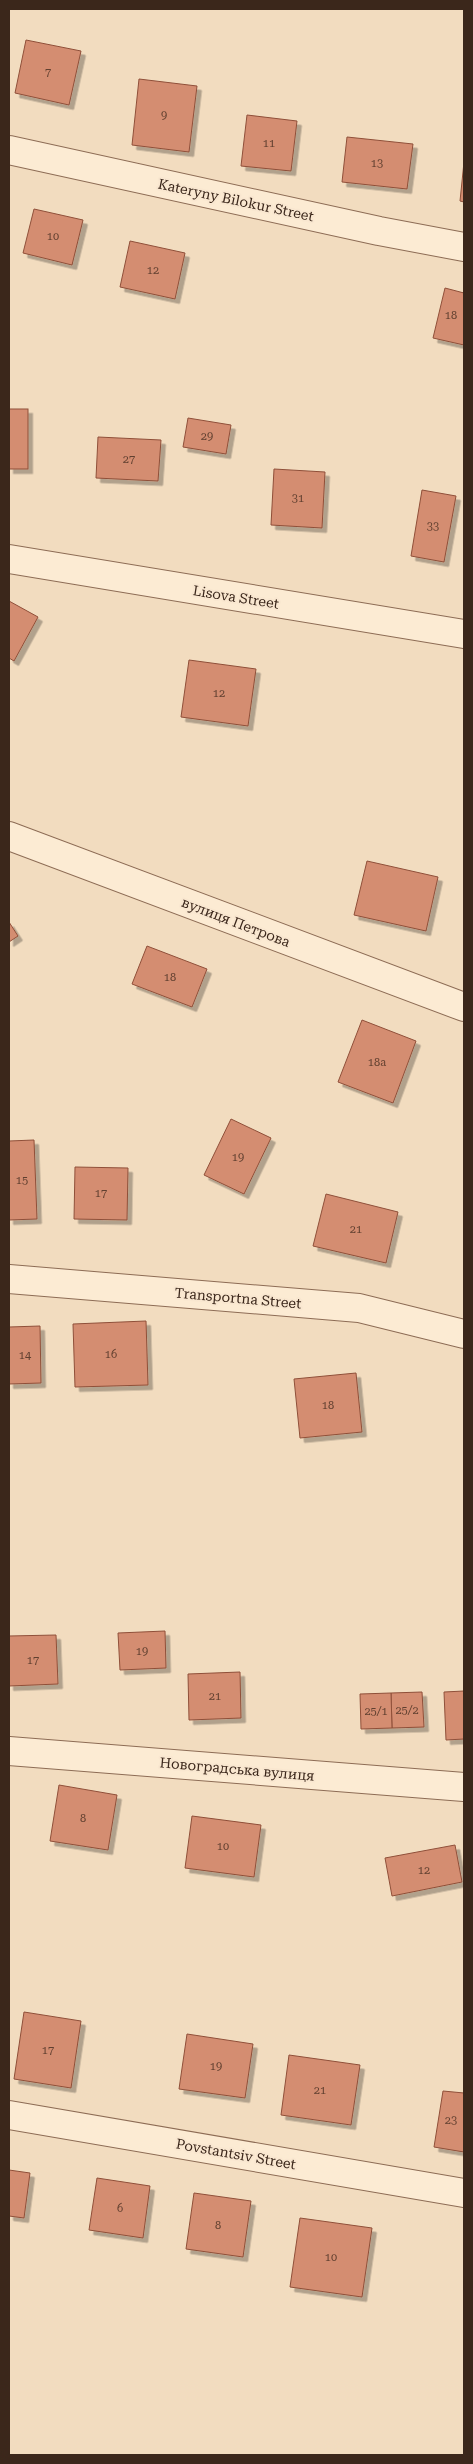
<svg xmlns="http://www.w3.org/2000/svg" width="473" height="2464" font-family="'Roboto Serif',serif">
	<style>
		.building { fill: #d48d71; stroke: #8f4f39; filter: url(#shadow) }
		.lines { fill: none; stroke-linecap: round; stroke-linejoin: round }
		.minor-casing { stroke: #8d6c55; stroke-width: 30 }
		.minor { stroke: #fcebd3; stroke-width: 28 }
		.labels { text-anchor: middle; stroke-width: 4; stroke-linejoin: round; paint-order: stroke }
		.number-label { font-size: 11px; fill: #614030 }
		.street-label { font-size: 14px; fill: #3b271b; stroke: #f9e7d0 }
	</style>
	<defs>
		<filter id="shadow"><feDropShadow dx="4.5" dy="4.5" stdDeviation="0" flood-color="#0004"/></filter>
	</defs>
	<rect width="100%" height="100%" fill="#f2dcbf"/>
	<!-- building -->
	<g class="building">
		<polygon points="26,40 81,51 69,105 15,93"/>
		<polygon points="139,79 197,86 189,152 132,145"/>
		<polygon points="247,115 297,121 291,171 241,166"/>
		<polygon points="347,137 413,144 407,189 342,182"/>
		<polygon points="464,162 464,202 460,201"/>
		<polygon points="34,209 83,220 72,265 23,253"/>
		<polygon points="130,241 185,253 175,299 120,287"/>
		<polygon points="445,288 464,293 464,345 433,338"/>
		<rect x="9" y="409" width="19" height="60"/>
		<polygon points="188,418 231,425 226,454 183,447"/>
		<polygon points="98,437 161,440 158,481 96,478"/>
		<polygon points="274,469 325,472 322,528 271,525"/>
		<polygon points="422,490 456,496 444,562 411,556"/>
		<polygon points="9,601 38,617 14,661 9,658"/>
		<polygon points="189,660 256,669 248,726 181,717"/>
		<polygon points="367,861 438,877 426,931 354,915"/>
		<polygon points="9,922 18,936 9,942"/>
		<polygon points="147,946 207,969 192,1007 132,984"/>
		<polygon points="362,1020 416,1041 393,1103 338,1082"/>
		<polygon points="231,1119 271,1138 244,1194 204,1175"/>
		<polygon points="34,1140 37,1219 9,1220 9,1141"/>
		<polygon points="75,1167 128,1168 127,1220 74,1219"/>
		<polygon points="326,1194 398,1212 386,1263 313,1246"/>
		<polygon points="146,1321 148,1385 75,1387 73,1324"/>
		<polygon points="40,1326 41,1383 9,1384 9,1327"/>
		<polygon points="356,1373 362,1432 300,1438 294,1379"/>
		<polygon points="165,1631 166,1668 120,1670 118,1633"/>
		<polygon points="56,1635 58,1684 9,1686 9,1636"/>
		<polygon points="240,1672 241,1718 189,1720 188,1674"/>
		<polygon points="464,1691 464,1739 446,1740 444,1692"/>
		<polygon points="422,1692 424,1727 392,1728 391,1693"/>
		<polygon points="391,1693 392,1728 361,1729 360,1694"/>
		<polygon points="59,1785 117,1795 108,1850 50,1841"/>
		<polygon points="192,1816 261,1825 254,1877 185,1868"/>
		<polygon points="455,1845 462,1882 392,1896 385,1858"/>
		<polygon points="24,2012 81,2021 71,2088 14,2079"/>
		<polygon points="187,2034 253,2044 245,2098 179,2089"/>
		<polygon points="289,2055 360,2065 351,2125 281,2115"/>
		<polygon points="443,2091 464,2093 464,2152 434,2147"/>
		<polygon points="9,2170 30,2173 24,2218 9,2216"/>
		<polygon points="97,2178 150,2186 143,2238 89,2230"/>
		<polygon points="194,2193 251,2201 243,2257 186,2249"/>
		<polygon points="300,2218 372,2228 362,2297 290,2287"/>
	</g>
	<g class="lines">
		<!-- minor casing -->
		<g class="minor-casing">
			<g id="minor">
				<polyline points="9,150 379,231 464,247"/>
				<polyline points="9,559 464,634"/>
				<polyline points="9,836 464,1007"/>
				<polyline points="9,1279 359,1308 464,1334"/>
				<polyline points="9,1751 464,1787"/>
				<polyline points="9,2115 464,2193"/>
			</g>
		</g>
		<!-- minor -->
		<use href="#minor" class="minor"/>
	</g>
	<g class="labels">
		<!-- number labels -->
		<g class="number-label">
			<text x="48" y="76">7</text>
			<text x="164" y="119">9</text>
			<text x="269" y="147">11</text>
			<text x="377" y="167">13</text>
			<text x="53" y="240">10</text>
			<text x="153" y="274">12</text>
			<text x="451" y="319">18</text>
			<text x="207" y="440">29</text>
			<text x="129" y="463">27</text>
			<text x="298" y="502">31</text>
			<text x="433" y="530">33</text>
			<text x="219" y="697">12</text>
			<text x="170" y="981">18</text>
			<text x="377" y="1066">18а</text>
			<text x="238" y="1161">19</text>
			<text x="22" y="1184">15</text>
			<text x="101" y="1197">17</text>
			<text x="356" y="1233">21</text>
			<text x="111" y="1358">16</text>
			<text x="25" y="1359">14</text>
			<text x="328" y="1409">18</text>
			<text x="142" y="1655">19</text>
			<text x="33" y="1664">17</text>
			<text x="215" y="1700">21</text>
			<text x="407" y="1714">25/2</text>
			<text x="376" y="1715">25/1</text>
			<text x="83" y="1822">8</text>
			<text x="223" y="1850">10</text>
			<text x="424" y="1874">12</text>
			<text x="48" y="2054">17</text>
			<text x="216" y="2070">19</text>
			<text x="320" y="2094">21</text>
			<text x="451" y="2124">23</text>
			<text x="120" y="2212">6</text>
			<text x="218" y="2229">8</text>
			<text x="331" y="2261">10</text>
		</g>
		<!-- street labels -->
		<g class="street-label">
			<text transform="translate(236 200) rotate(12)" y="5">Kateryny Bilokur Street</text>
			<text transform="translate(236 597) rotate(9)" y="5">Lisova Street</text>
			<text transform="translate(236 922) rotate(21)" y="5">вулиця Петрова</text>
			<text transform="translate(238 1298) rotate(5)" y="5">Transportna Street</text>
			<text transform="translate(237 1769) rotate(5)" y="5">Новоградська вулиця</text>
			<text transform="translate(236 2154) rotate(10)" y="5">Povstantsiv Street</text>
		</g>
	</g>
	<!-- border -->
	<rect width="473" height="2464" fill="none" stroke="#3b271b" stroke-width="20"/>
</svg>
